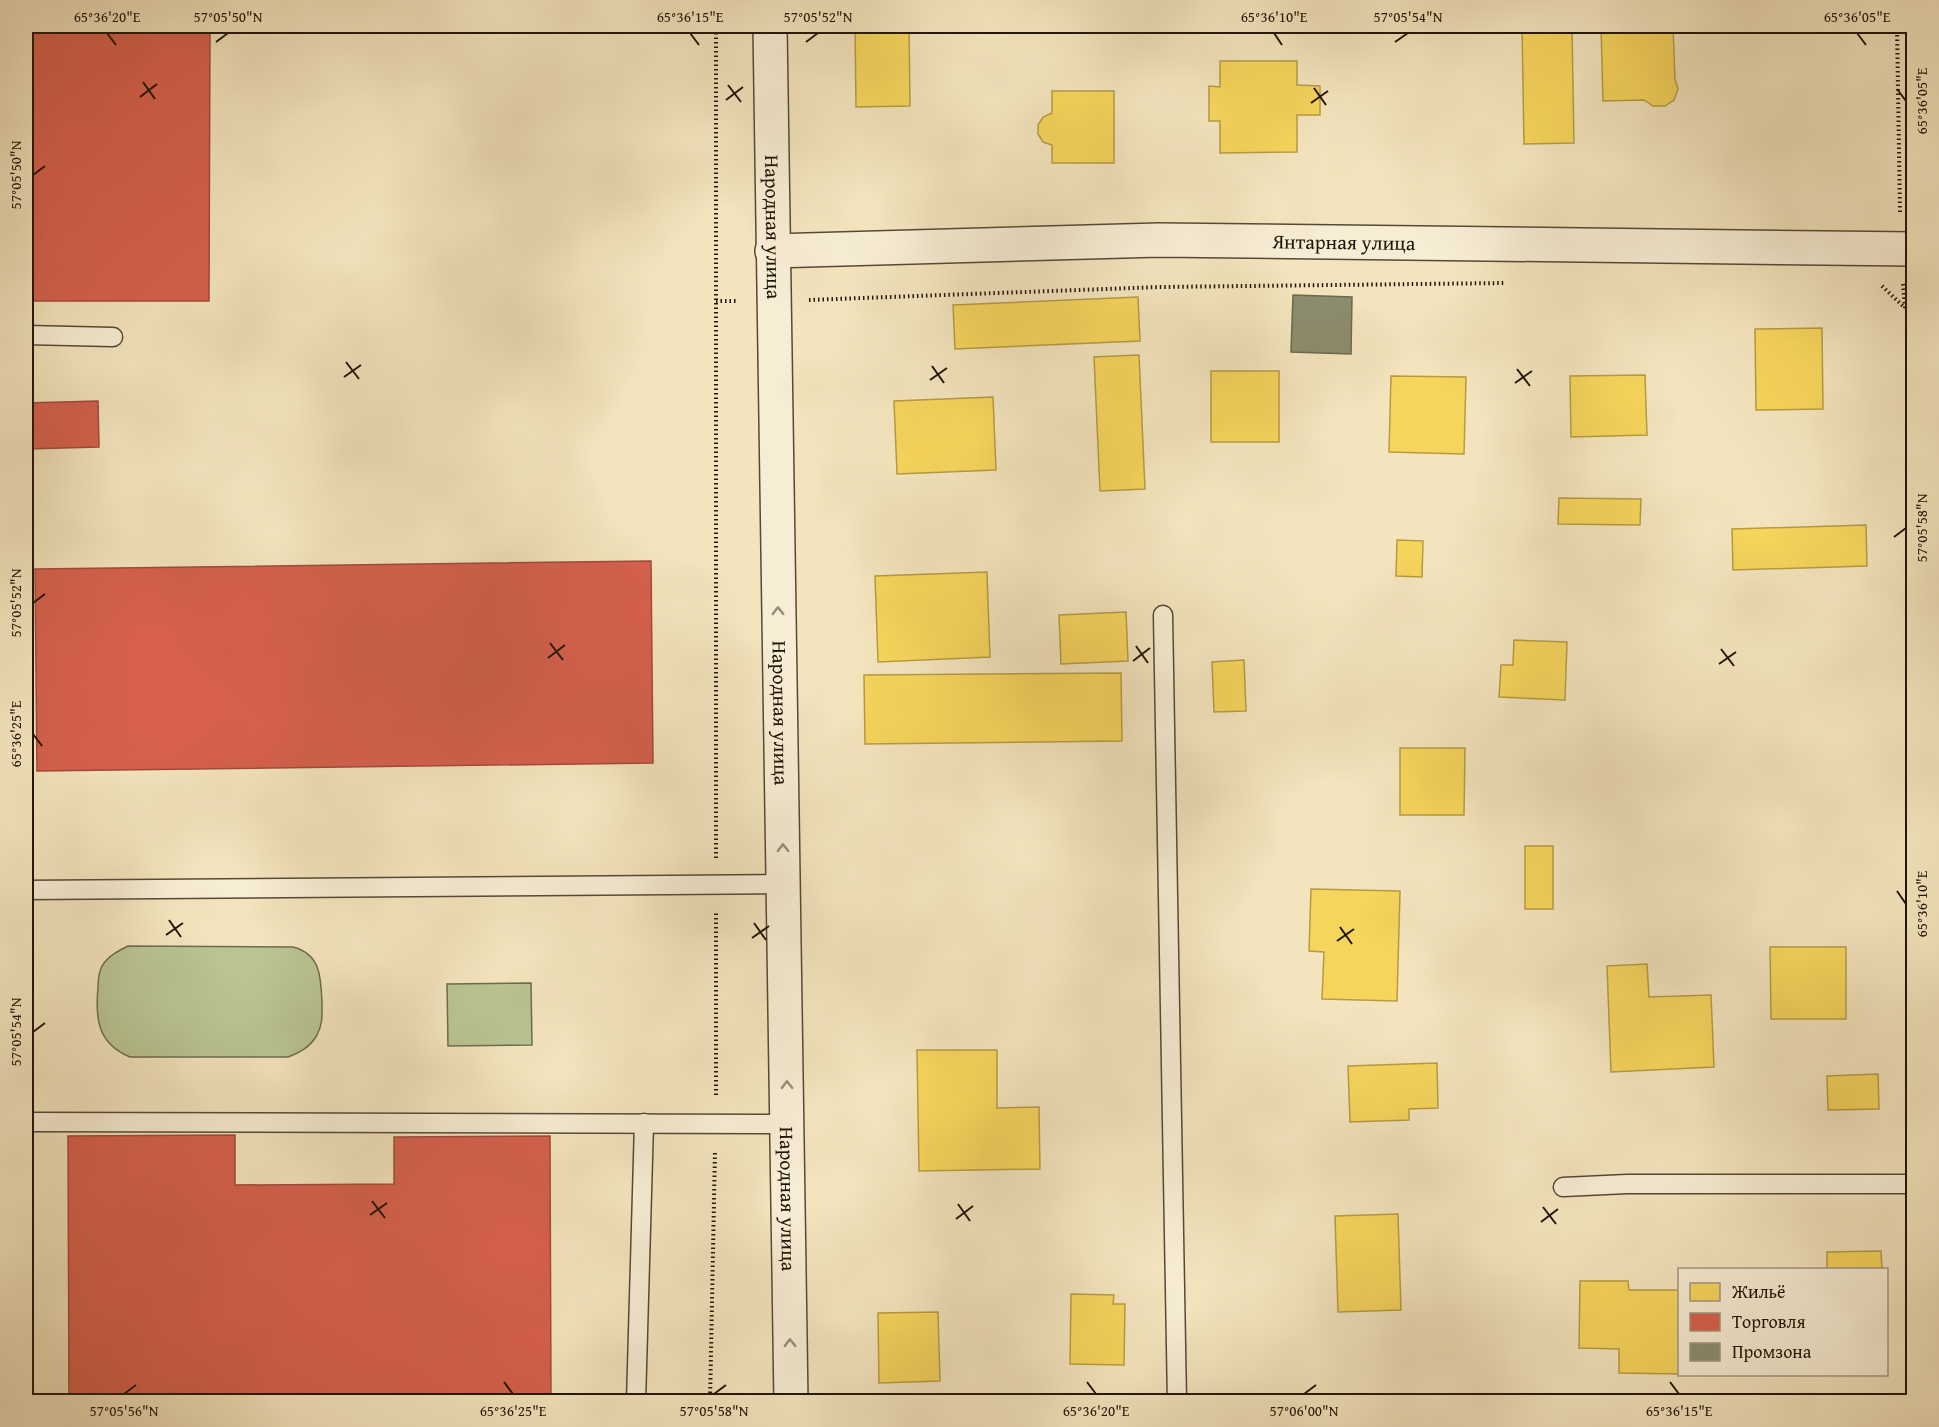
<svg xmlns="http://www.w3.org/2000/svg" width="1939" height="1427" font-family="'Gentium Book Plus',serif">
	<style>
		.green { fill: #b9c492; stroke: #6d6c4e; stroke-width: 1.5 }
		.homes { fill: #f6d55c; stroke: #b69b43; stroke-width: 1.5 }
		.shops { fill: #d6604d; stroke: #a04a39; stroke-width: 1.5 }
		.industry { fill: #8c8c6e; stroke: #6c6850; stroke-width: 1.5 }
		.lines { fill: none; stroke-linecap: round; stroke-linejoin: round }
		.service-casing { stroke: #564936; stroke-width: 21 }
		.minor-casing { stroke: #564936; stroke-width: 36 }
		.path { stroke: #211509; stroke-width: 4; stroke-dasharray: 1.5 3; stroke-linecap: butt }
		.service { stroke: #f7edd4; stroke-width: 18 }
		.minor { stroke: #f7edd4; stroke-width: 33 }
		.oneway { stroke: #978c79 }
		.ticks { fill: none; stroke: #211509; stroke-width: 2 }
		.labels { text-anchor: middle; stroke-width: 6; stroke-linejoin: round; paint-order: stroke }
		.street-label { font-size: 20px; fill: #211509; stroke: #f7edd4 }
		.neatline { fill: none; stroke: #211509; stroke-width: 2 }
		.ticks-label { font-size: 15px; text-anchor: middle; fill: #211509 }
	</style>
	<rect width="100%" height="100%" fill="#f3e4bd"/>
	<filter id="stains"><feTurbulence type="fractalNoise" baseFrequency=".00333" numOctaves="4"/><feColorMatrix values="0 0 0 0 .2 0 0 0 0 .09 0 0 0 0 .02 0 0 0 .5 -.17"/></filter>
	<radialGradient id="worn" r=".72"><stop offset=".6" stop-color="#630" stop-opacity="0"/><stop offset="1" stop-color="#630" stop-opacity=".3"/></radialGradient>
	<!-- green -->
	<g class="green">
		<path d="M128 946 293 947C321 954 321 978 322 1003 322 1014 323 1024 317 1035 310 1047 301 1052 288 1057H130C98 1044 95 1019 98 988 98 981 99 972 102 966 108 956 118 951 128 946Z"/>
		<polygon points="531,983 532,1045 448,1046 447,984"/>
	</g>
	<!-- homes -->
	<g class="homes">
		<polygon points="855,26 909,26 910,106 856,107"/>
		<polygon points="1522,26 1572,26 1574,143 1524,144"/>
		<polygon points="1601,26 1673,26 1675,79 1678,89 1674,100 1665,106 1653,106 1644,100 1603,101"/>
		<polygon points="1220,61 1297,61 1297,85 1320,86 1320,115 1297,115 1297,152 1220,153 1220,121 1209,121 1209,86 1220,87"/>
		<polygon points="1052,91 1114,91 1114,163 1052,163 1052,145 1043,142 1038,134 1038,125 1043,117 1052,113"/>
		<polygon points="1138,297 1140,341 955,349 953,305"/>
		<polygon points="1822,328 1823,409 1756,410 1755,329"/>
		<polygon points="1139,355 1145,489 1100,491 1094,357"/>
		<rect x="1211" y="371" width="68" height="71"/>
		<polygon points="1645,375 1647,435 1571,437 1570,376"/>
		<polygon points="1391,376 1466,377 1464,454 1389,452"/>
		<polygon points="993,397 996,470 897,474 894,401"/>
		<polygon points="1559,498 1641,499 1640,525 1558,524"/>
		<polygon points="1866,525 1867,566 1733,570 1732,529"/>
		<polygon points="1397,540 1423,541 1422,577 1396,576"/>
		<polygon points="987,572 990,657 878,662 875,576"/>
		<polygon points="1126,612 1128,661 1061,664 1059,615"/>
		<polygon points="1514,640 1567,642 1565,700 1499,697 1501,665 1513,665"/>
		<polygon points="1244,660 1246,711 1214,712 1212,662"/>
		<polygon points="1121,673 1122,741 865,744 864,675"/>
		<polygon points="1400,748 1465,748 1464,815 1400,815"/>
		<rect x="1525" y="846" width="28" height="63"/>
		<polygon points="1311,889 1400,891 1397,1001 1322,999 1324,952 1309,951"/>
		<polygon points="1770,947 1846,947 1846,1019 1771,1019"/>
		<polygon points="1647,964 1649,997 1711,995 1714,1067 1611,1072 1607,966"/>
		<polygon points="917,1050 997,1050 997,1108 1039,1107 1040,1169 919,1171"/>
		<polygon points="1437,1063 1438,1108 1409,1109 1409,1120 1350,1122 1348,1066"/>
		<polygon points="1878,1074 1879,1109 1828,1110 1827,1076"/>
		<polygon points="1398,1214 1401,1310 1338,1312 1335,1216"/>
		<polygon points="1881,1251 1882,1270 1827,1270 1827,1252"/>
		<polygon points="1580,1281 1628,1281 1629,1290 1680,1290 1680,1374 1619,1373 1619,1349 1579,1348"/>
		<polygon points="1071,1294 1114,1295 1113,1304 1125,1304 1124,1365 1070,1364"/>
		<polygon points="938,1312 940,1381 879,1383 878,1313"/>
		<polygon points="1135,1395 1135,1402 1044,1402 1044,1397"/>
	</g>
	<!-- shops -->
	<g class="shops">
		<polygon points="26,26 210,26 209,301 26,301"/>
		<polygon points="98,401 99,447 26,449 26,403"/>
		<polygon points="651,561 653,763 37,771 35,569"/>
		<polygon points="235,1135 235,1185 394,1184 394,1137 550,1136 551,1402 69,1402 68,1136"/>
	</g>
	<!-- industry -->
	<polygon class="industry" points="1293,295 1352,297 1351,354 1291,352"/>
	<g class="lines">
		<!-- service casing -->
		<g class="service-casing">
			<g id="service">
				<polyline points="26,335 113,337"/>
				<polyline points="1163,615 1177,1402"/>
				<polyline points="26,890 783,884"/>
				<polyline points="26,1122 788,1124"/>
				<polyline points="1563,1187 1627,1184 1914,1184"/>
				<polyline points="636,1402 644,1123"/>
			</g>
		</g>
		<!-- minor casing -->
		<g class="minor-casing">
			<g id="minor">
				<path id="s1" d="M770 26 791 1402"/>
				<path id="s2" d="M772 251 1159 240 1914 249"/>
			</g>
		</g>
		<!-- path -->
		<g class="path">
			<polyline points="1897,26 1900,214"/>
			<polyline points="1903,284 1905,308 1914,309"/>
			<polyline points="1882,286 1905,308"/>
			<polyline points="809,300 1160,287 1506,283"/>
			<polyline points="716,301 738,301"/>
			<polyline points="716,858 716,26"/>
			<polyline points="716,1095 716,913"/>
			<polyline points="710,1402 715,1150"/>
		</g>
		<!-- service -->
		<use href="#service" class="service"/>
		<!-- minor -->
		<use href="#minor" class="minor"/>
	</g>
	<!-- one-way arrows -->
	<defs><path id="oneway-chevron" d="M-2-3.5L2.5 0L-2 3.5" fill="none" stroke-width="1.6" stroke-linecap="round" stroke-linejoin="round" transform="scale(1.5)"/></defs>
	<g class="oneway">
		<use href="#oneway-chevron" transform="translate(778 611) rotate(-91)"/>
		<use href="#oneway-chevron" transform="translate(783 848) rotate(-91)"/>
		<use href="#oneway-chevron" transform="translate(787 1085) rotate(-91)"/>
		<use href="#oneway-chevron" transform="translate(790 1343) rotate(-91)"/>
	</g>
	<!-- ticks -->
	<path class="ticks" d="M107 33 116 45M690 33 699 45M1274 33 1282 45M1857 33 1866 45M216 42 228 33M806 42 818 33M1395 42 1408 33M143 82 155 99M728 85 741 102M1314 88 1326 105M1897 89 1906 101M140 97 157 84M726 100 743 87M1311 103 1328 91M33 175 45 166M346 362 359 379M932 366 944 383M1517 369 1530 386M344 377 361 365M930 380 947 368M1515 383 1532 371M1894 537 1906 528M33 603 45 594M550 643 563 660M1136 646 1148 663M1721 649 1734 666M548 658 565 645M1133 661 1150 648M1719 664 1736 652M33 734 42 746M1897 891 1906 904M169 920 181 937M754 923 766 940M1340 927 1352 944M166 935 183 923M752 938 769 926M1337 941 1354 929M33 1032 45 1023M372 1201 385 1218M958 1204 970 1221M1543 1207 1556 1224M370 1215 387 1203M956 1219 973 1206M1541 1222 1558 1209M504 1382 513 1394M1087 1382 1096 1394M1670 1382 1679 1394M124 1394 136 1385M714 1394 726 1385M1304 1394 1316 1385"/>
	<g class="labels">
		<!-- street labels -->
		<g class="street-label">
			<text dy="7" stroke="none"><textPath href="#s1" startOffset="201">Народная улица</textPath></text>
			<text dy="7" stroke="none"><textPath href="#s2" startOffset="572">Янтарная улица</textPath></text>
			<text dy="7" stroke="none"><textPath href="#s1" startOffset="687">Народная улица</textPath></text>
			<text dy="7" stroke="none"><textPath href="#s1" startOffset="1173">Народная улица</textPath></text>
		</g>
	</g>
	<!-- margin -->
	<rect width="1939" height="1427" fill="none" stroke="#f3e4bd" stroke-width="66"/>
	<!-- legend -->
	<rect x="1678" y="1268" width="210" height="108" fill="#f7edd4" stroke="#a19783" stroke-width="1.5"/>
	<rect x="1690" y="1283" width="30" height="18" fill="#f6d55c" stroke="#a19783" stroke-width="1.5"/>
	<text x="1732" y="1298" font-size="18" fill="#211509">Жильё</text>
	<rect x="1690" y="1313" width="30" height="18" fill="#d6604d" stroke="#a19783" stroke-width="1.5"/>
	<text x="1732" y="1328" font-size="18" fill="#211509">Торговля</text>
	<rect x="1690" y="1343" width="30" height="18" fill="#8c8c6e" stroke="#a19783" stroke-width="1.5"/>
	<text x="1732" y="1358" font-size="18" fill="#211509">Промзона</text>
	<rect x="33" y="33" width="1873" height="1361" class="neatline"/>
	<g class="ticks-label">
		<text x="107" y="22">65°36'20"E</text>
		<text x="228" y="22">57°05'50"N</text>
		<text x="690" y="22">65°36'15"E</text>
		<text x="818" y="22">57°05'52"N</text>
		<text x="1274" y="22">65°36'10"E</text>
		<text x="1408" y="22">57°05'54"N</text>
		<text x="1857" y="22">65°36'05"E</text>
		<text transform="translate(1922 101) rotate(-90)" y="5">65°36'05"E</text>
		<text transform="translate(16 175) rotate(-90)" y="5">57°05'50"N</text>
		<text transform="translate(1922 528) rotate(-90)" y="5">57°05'58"N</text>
		<text transform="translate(16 603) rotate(-90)" y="5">57°05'52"N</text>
		<text transform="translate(16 734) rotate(-90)" y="5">65°36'25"E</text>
		<text transform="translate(1922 904) rotate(-90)" y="5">65°36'10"E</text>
		<text transform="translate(16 1032) rotate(-90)" y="5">57°05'54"N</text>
		<text x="124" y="1416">57°05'56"N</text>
		<text x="513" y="1416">65°36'25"E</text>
		<text x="714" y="1416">57°05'58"N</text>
		<text x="1096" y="1416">65°36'20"E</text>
		<text x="1304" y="1416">57°06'00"N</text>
		<text x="1679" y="1416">65°36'15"E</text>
	</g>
	<rect width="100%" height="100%" filter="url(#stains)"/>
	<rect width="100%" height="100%" fill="url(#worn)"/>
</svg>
